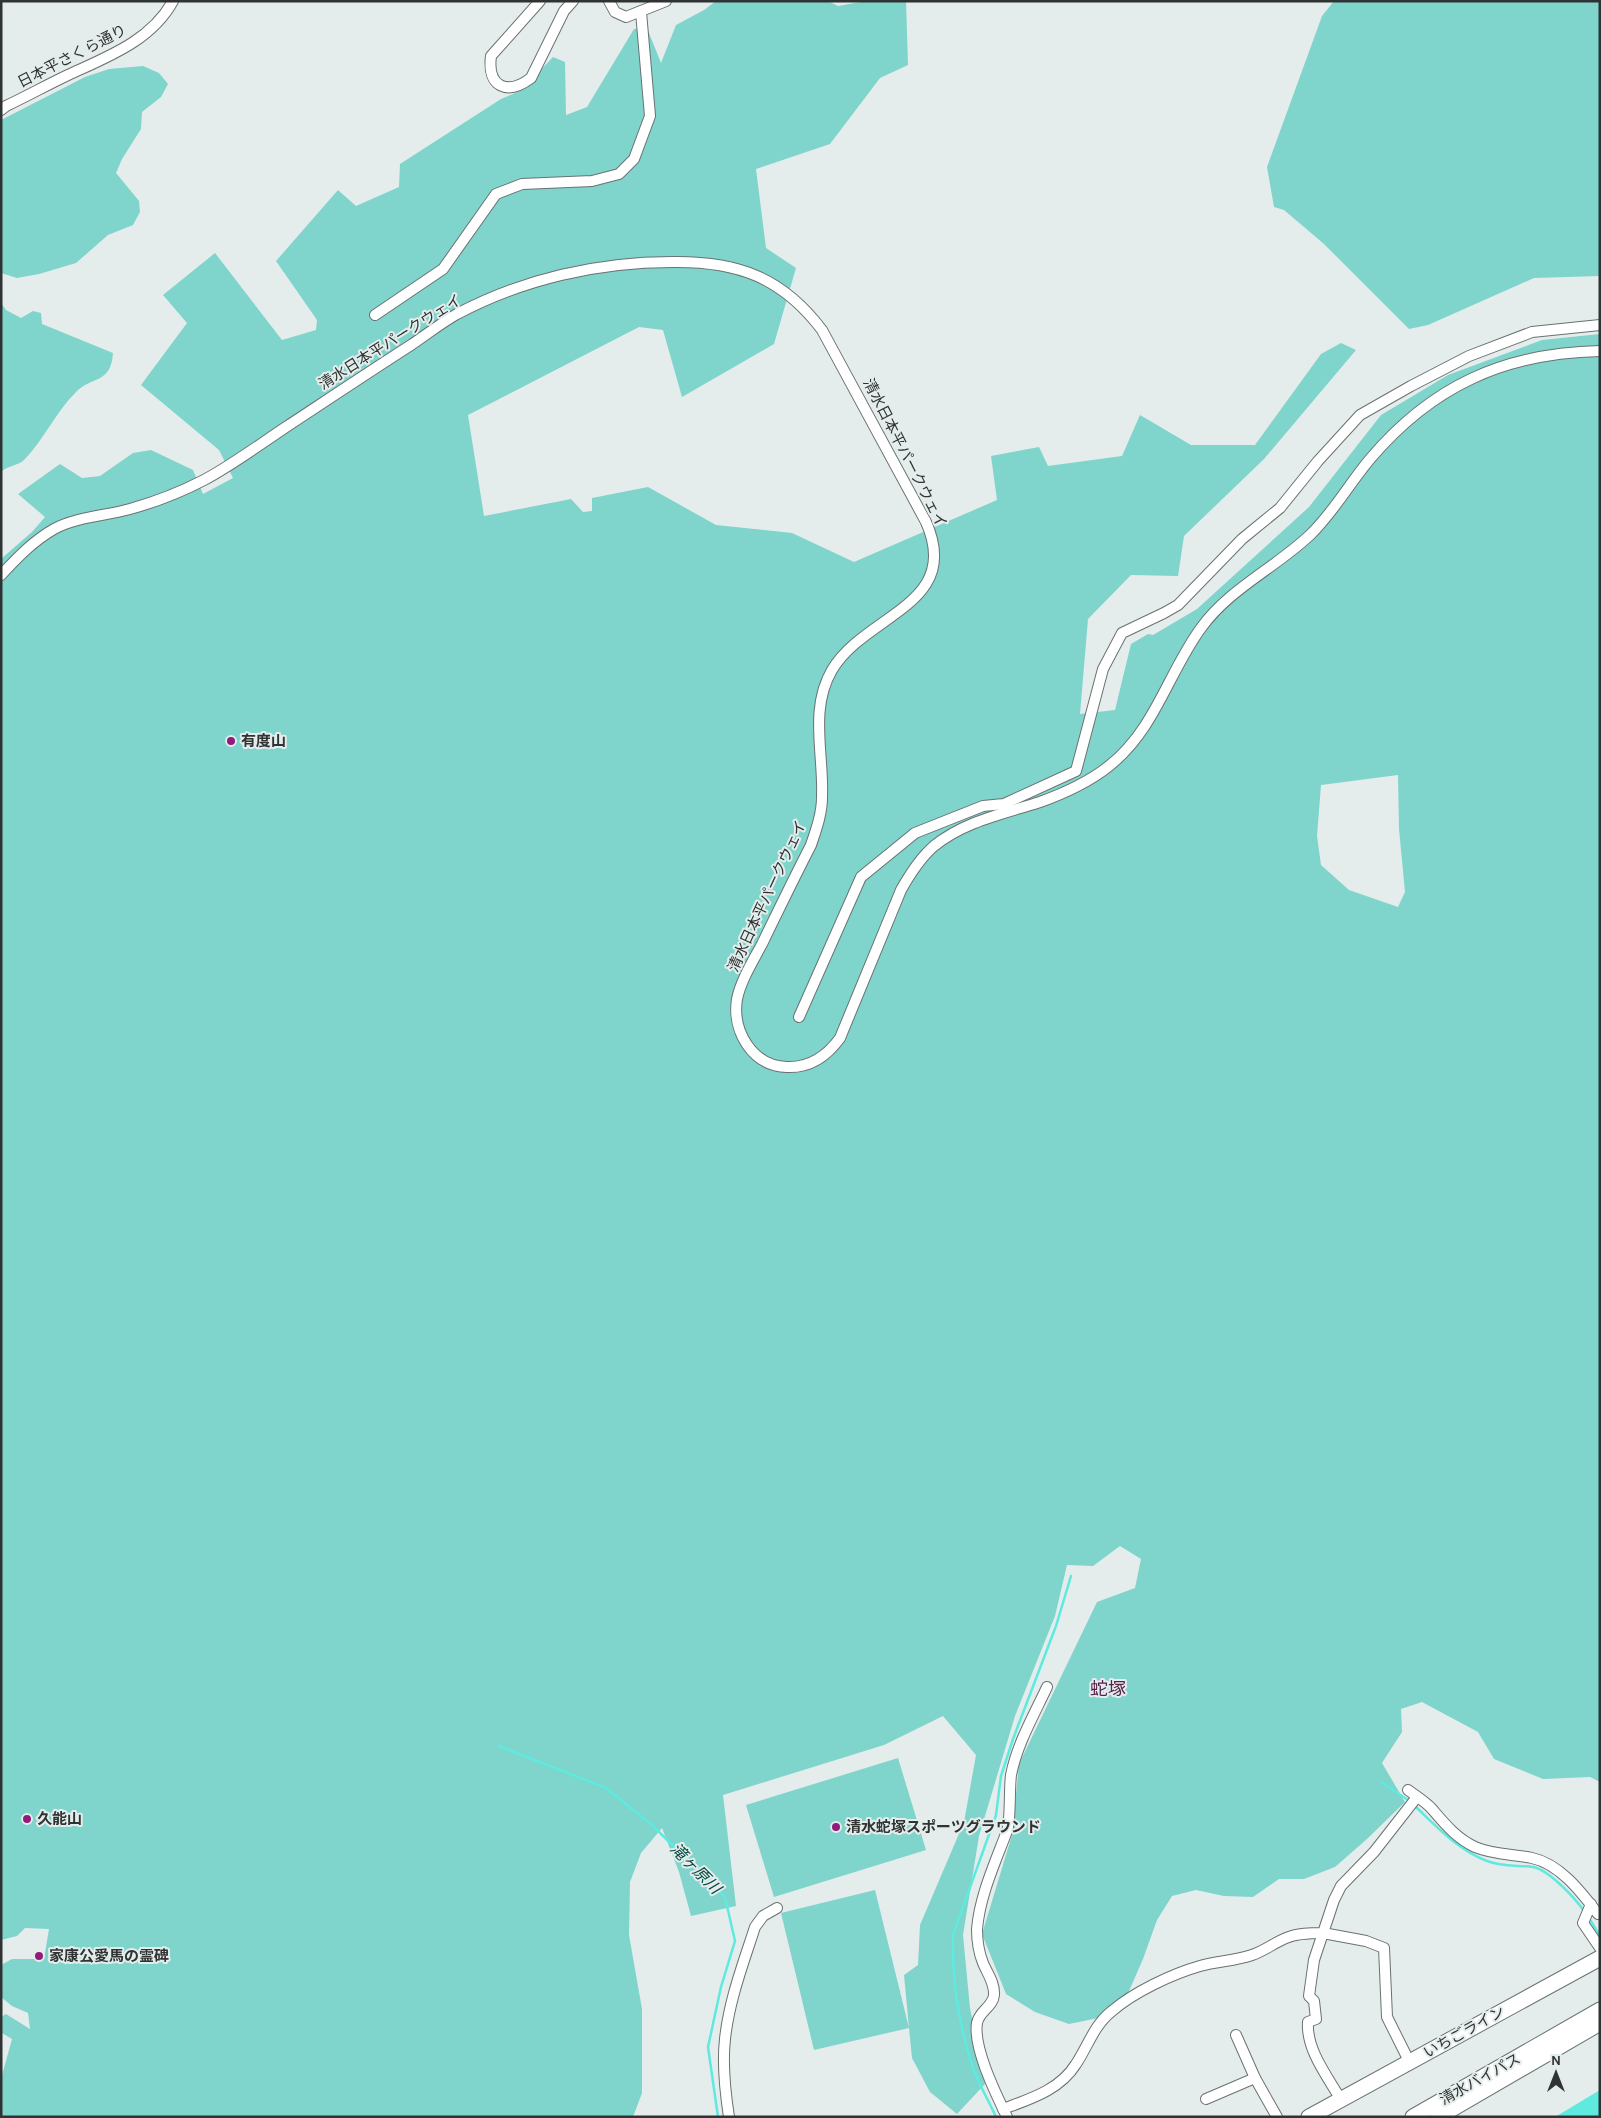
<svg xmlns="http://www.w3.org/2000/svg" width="1601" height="2118" font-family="Karla,'Noto Sans JP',sans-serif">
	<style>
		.green { fill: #7fd4cc; fill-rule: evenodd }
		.water { fill: #5eeadf }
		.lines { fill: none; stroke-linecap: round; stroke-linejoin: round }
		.stream { stroke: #5eeadf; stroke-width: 2.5 }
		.minor-casing { stroke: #697271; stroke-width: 12 }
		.highway-casing { stroke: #697271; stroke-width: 17 }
		.minor { stroke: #fff; stroke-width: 10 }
		.highway { stroke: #fff; stroke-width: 15 }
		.poi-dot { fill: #921c7b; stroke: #e4edec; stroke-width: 2 }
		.labels { text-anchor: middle; stroke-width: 4; stroke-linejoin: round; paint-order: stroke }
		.street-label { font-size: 15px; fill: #2f3332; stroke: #e4edec }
		.poi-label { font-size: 15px; font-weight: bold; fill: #2f3332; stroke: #e4edec; text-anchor: start }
		.water-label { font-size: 16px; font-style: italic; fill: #064843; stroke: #e4edec }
		.quarter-label { font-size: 18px; fill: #58204b; stroke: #e4edec }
	</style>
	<rect width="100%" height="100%" fill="#e4edec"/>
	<!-- green -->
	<g class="green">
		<path d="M716 1H828L838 6 866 1H906L908 65 880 78 830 144 756 169 766 248 796 268 774 344 682 397 663 330 639 327 468 415 484 516 571 499 583 512 592 511V498L648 487 716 525 792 533 854 562 997 500 991 456 1039 447 1048 466 1122 456 1140 415 1191 445H1255L1321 354 1341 343 1356 350 1264 459 1184 536 1178 576 1131 575 1088 619 1080 714 1115 710 1131 644 1148 634 1153 635 1197 609 1309 507 1381 415 1448 375 1542 340 1600 334V1782L1590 1777 1543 1779 1494 1759 1478 1732 1422 1702 1401 1709 1402 1732 1382 1763 1405 1802 1367 1839 1335 1867 1304 1879H1279L1253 1897 1224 1896 1196 1890 1172 1896 1157 1920 1143 1959 1126 1998 1103 2017 1069 2024 1035 2012 1006 1994 982 1934 1012 1835 1019 1764 1097 1602 1135 1588 1141 1559 1120 1546 1093 1566 1067 1565 1055 1616 1015 1716 979 1836 963 1935 970 2008 985 2084 957 2114 930 2092 912 2058 909 2028 814 2050 781 1913 875 1890 909 2028 904 1975 918 1965 920 1925 964 1822 976 1755 943 1716 884 1745 723 1795 736 1906 691 1916 679 1872 662 1828 641 1853 630 1882 629 1935 642 2009V2093L633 2117H1V2079L12 2039 2 2033 1 2017 6 2014 30 2029 28 2013 12 2006 1 1997V1965L12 1959H44L49 1929 25 1928 17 1936 1 1940V559L32 532 45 517 18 494 60 464 82 478 100 476 133 453 151 450 193 470 203 494 233 478 219 450 141 385 187 323 163 295 215 253 282 340 316 330 317 320 276 261 338 190 356 206 399 187 400 164 501 99 522 90 553 57 565 62 566 115 587 107 634 29 647 28 661 63 676 25 704 10ZM1398 775 1399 829 1405 892 1398 907 1349 890 1321 865 1317 836 1321 785Z"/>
		<polygon points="1334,1 1600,1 1600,276 1534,278 1428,325 1409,329 1324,244 1284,210 1274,207 1267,167 1322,16"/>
		<polygon points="143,66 159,73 168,84 161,97 142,112 141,129 122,159 116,173 139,201 140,212 133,225 108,235 76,263 39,274 17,278 1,273 1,120 85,77 109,69"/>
		<path d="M1 303 6 310 21 318 33 311 41 313 42 324 113 353C111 384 92 376 76 392 56 412 44 439 25 459 19 466 8 465 1 472Z"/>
		<polygon points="898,1758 926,1850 774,1897 746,1805"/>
	</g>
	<!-- water -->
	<polygon class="water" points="1600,2090 1600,2117 1555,2117"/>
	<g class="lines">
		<!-- stream -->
		<g class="stream">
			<polyline points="499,1746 606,1788 653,1826 725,1897 735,1941 721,1987 708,2047 718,2117"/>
			<polyline points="1381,1782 1411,1802"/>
			<path d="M1415 1806C1437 1827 1458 1850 1487 1861 1502 1867 1518 1865 1533 1867 1549 1870 1575 1898 1584 1911"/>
			<polyline points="1589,1918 1600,1936"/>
			<path d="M996 2117C989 2101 979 2085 973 2068 959 2026 952 1979 953 1935L996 1815 1001 1776 1013 1739 1056 1626 1071 1576"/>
		</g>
		<!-- minor casing -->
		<g class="minor-casing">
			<g id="minor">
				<path d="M540 1 491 56C487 87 507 96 531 78L564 11 573 1"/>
				<polyline points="609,1 615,12 626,17 666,1"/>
				<path d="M1 110 6 106C27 96 47 85 68 75 107 57 151 41 173 1"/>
				<polyline points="375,315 443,269 496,194 522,184 592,181 619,174 634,159 650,116 641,12"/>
				<path d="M1 575C17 558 33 541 54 529 76 517 105 516 130 509 155 502 181 492 204 480 232 465 259 445 286 427 327 400 369 372 411 345 426 335 441 323 457 314 523 279 598 262 672 262 737 261 782 277 822 330L926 522C963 605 865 614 832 670 809 709 824 755 822 797 822 814 816 830 811 845 794 878 778 911 762 944 753 961 741 980 737 999 732 1031 752 1066 787 1067 810 1068 827 1056 840 1038L901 890C910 874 920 858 934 846 965 821 1003 814 1040 802 1065 793 1089 782 1109 766 1155 730 1168 673 1201 628 1229 589 1275 568 1310 535 1333 513 1349 484 1370 459 1432 386 1504 353 1600 351"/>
				<polyline points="799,1017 861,877 915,833 983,806 1004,804 1076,771 1103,669 1122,633 1164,613 1178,605 1242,539 1280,508 1318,461 1360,415 1411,386 1469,356 1532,332 1600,325"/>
				<path d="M1408 1790C1416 1796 1426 1802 1432 1809 1445 1824 1456 1838 1475 1847 1494 1855 1513 1854 1532 1858 1560 1864 1581 1892 1598 1914"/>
				<polyline points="1591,1904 1583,1923 1600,1948"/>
				<polyline points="1236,2035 1255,2078 1277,2117"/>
				<polyline points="1206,2099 1255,2078"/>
				<path d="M1341 2100C1328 2077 1306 2050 1308 2022L1316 2019 1314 2001 1309 1996 1314 1960 1323 1933 1366 1941 1384 1948 1387 2017 1409 2061"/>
				<path d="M1003 2109C1030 2099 1060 2090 1076 2064 1088 2046 1094 2025 1112 2011 1134 1992 1172 1974 1200 1966 1217 1961 1235 1961 1252 1955 1264 1951 1274 1943 1286 1938 1297 1933 1311 1933 1323 1933L1334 1900 1341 1886 1374 1852 1417 1797"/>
				<path d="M729 2117C725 2091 722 2065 725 2039 729 2001 743 1964 755 1927L763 1916 777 1908"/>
				<path d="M1007 2117C996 2094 973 2048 977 2023 979 2011 993 2007 994 1995 995 1983 987 1973 983 1963 979 1953 977 1940 977 1929 980 1895 995 1863 1007 1831 1011 1819 1009 1790 1011 1775 1017 1744 1034 1715 1047 1687"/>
			</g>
		</g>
		<!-- highway casing -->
		<g class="highway-casing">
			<g id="highway">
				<polyline points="1309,2117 1600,1958"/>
				<polyline points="1413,2117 1600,2010"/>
				<polyline points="1438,2117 1600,2023"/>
			</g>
		</g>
		<!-- minor -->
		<use href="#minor" class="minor"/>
		<!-- highway -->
		<use href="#highway" class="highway"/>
	</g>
	<!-- markers -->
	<g class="poi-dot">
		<circle cx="231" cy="741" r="5"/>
		<circle cx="27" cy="1819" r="5"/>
		<circle cx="836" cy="1827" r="5"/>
		<circle cx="39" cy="1956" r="5"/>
	</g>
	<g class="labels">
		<!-- street labels -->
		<g class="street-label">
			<text transform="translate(72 56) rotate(-27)" y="5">日本平さくら通り</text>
			<text transform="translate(390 342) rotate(-32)" y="5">清水日本平パークウェイ</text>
			<text transform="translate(905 453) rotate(63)" y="5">清水日本平パークウェイ</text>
			<text transform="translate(767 896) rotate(-65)" y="5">清水日本平パークウェイ</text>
			<text transform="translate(1464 2032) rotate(-29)" y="5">いちごライン</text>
			<text transform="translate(1480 2079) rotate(-29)" y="5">清水バイパス</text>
		</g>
		<!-- poi labels -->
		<g class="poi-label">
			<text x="241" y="746">有度山</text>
			<text x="37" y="1824">久能山</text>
			<text x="846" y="1832">清水蛇塚スポーツグラウンド</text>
			<text x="49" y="1961">家康公愛馬の霊碑</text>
		</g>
		<!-- water labels -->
		<g class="water-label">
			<text transform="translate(696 1868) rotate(45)" y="6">滝ヶ原川</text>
		</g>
		<!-- quarter labels -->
		<g class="quarter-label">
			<text x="1108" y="1695">蛇塚</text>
		</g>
	</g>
	<!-- border -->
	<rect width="1601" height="2118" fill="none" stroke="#2f3332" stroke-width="5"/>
	<!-- north arrow -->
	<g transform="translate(1556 2073)" stroke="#e4edec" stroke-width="4" paint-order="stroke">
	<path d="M0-4L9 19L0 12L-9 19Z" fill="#2f3332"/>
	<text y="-8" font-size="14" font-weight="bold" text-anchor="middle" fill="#2f3332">N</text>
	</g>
</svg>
